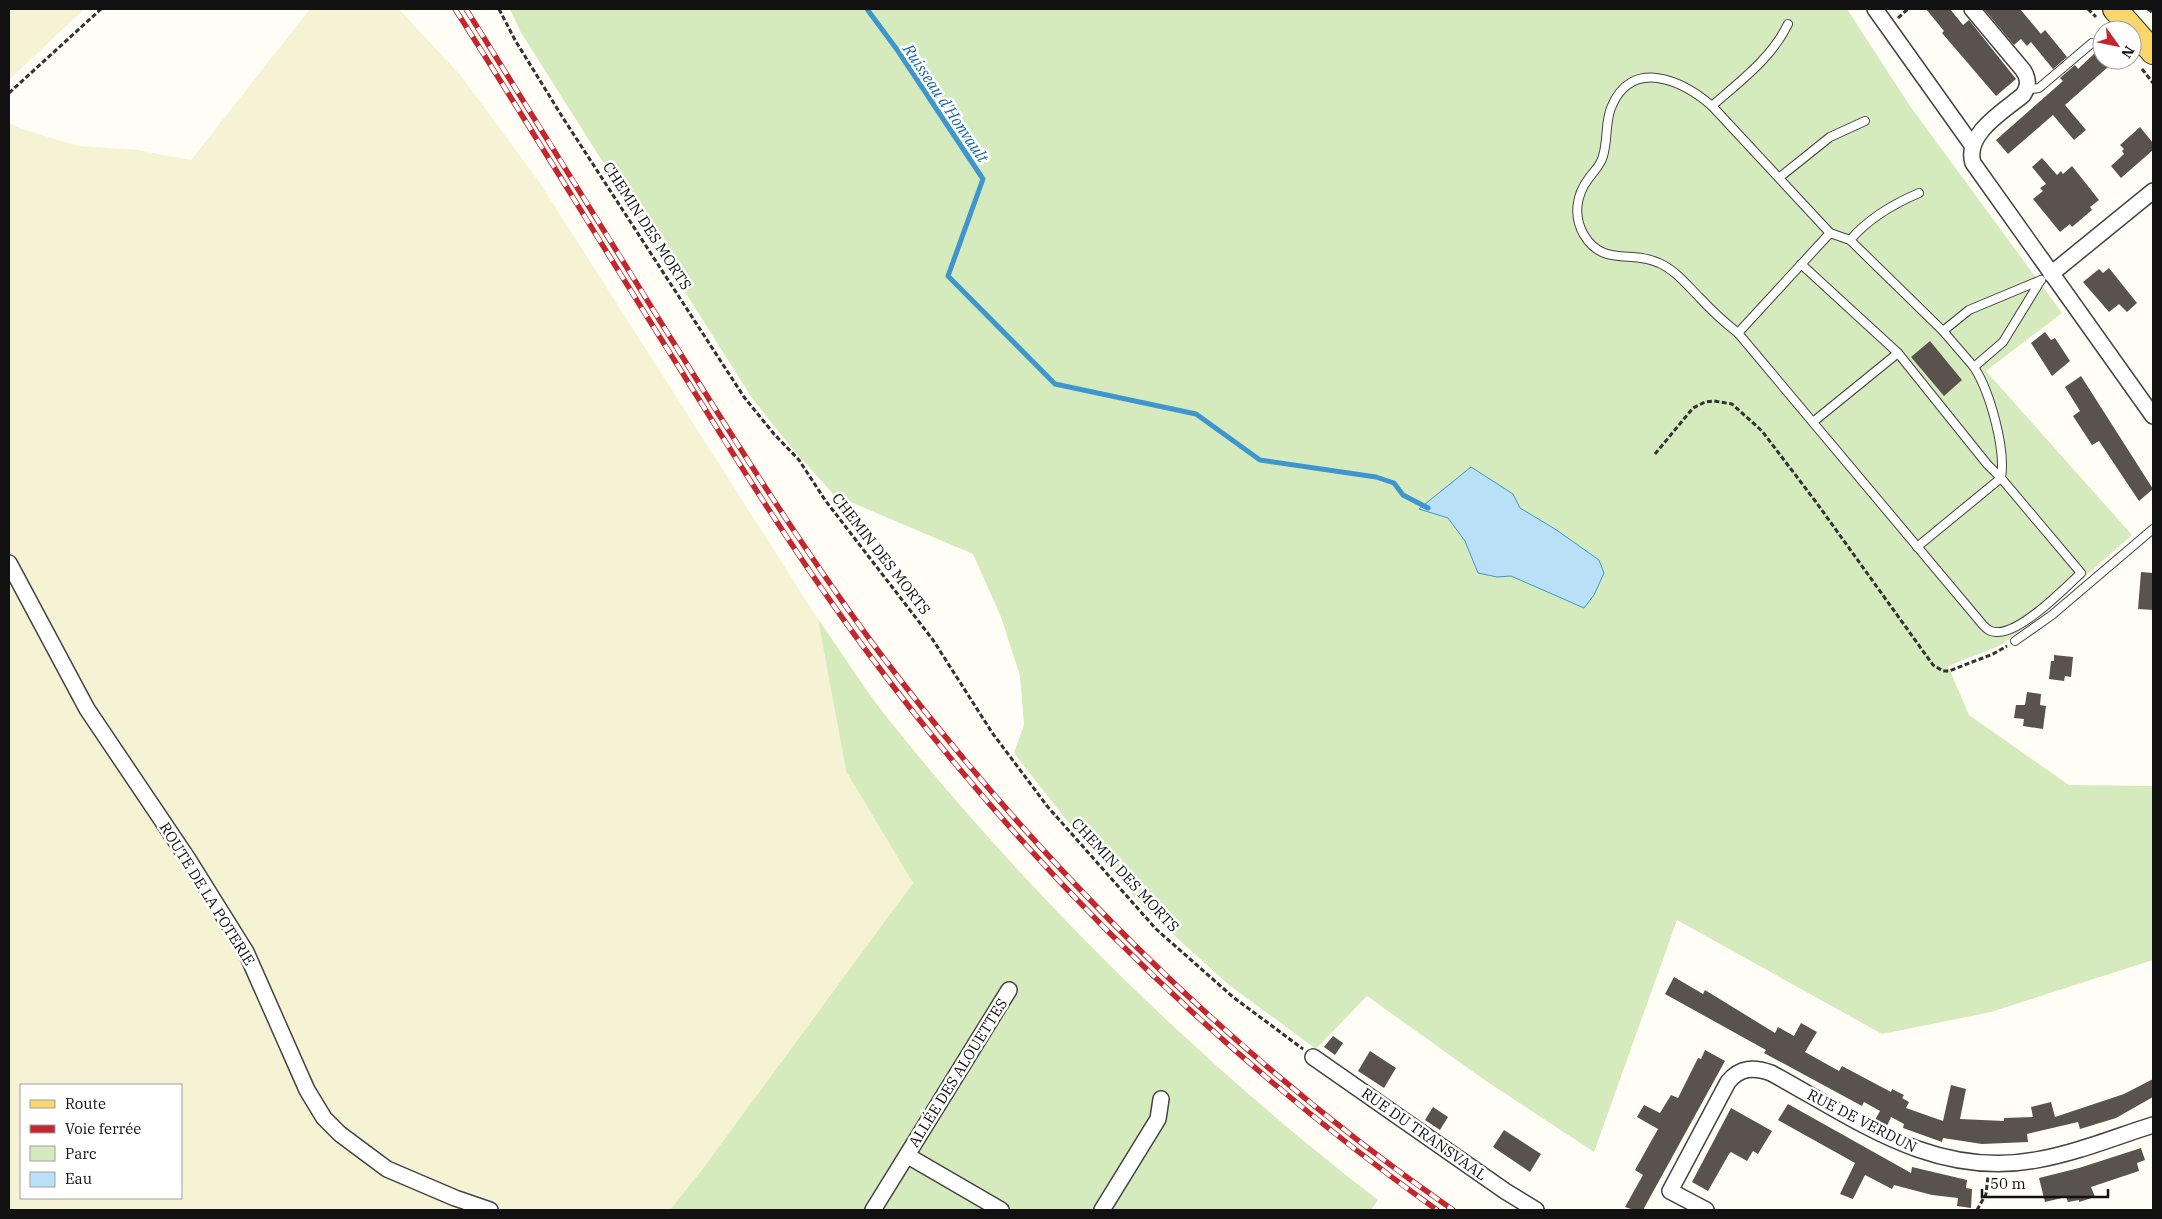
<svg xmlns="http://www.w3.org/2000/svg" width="2162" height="1219" font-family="'IBM Plex Serif',serif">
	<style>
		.farmland { fill: #f6f3d4; fill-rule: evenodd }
		.green { fill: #d5ebbd }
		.water { fill: #b9e0f7; stroke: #3f96cf }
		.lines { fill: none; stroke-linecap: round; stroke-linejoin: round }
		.stream { stroke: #3f96cf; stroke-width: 5 }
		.building { fill: #5a524d }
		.lane-casing { stroke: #444; stroke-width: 10 }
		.street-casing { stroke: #444; stroke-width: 18 }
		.primary-casing { stroke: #222; stroke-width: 26 }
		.path { stroke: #333; stroke-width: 3; stroke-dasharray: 5 2.5; stroke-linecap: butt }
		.lane { stroke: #fff; stroke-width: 8 }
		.street { stroke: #fff; stroke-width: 15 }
		.primary { stroke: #f9d66b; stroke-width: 24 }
		.rail-casing { stroke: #c4262e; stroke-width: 5.5 }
		.rail { stroke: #fff; stroke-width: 4; stroke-dasharray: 11; stroke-linecap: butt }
		.labels { text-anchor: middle; stroke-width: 5; stroke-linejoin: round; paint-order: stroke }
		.street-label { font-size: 15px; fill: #111; stroke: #fff }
		.water-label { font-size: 16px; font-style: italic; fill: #1768a6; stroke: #fff }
	</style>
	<rect width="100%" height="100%" fill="#fffdf5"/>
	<!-- farmland -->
	<g class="farmland">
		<polygon points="9,9 84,9 9,80"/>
		<path d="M310 9H399L462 77 540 183 818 619 846 771 913 883 701 1171 670 1210H9V123L22 129 79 146 138 150 191 160ZM21 1085H181V1198H21Z"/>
	</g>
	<!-- green -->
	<g class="green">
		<polygon points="510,9 1847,9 1910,106 2062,313 1986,371 2132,535 2041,615 1999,646 1948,666 1969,715 2069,785 2153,786 2153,960 1991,1012 1882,1034 1677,920 1594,1152 1486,1081 1367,996 1316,1049 1229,985 1145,909 1064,817 1014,753 1024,725 1020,676 1001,617 973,554 834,495 790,446 752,398 520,31"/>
		<path d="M818 619C843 654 866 692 893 725 1035 901 1199 1062 1378 1200L1371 1210H670L701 1171 913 883 846 771Z"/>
	</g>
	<!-- water -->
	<polygon class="water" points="1471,467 1513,494 1520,508 1555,529 1599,560 1604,573 1594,595 1584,608 1511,576 1497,577 1478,573 1465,541 1448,518 1419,509"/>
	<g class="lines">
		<!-- stream -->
		<polyline class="stream" points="867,9 898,51 983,179 948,276 1055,384 1196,414 1260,460 1376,477 1394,483 1403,495 1428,508"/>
	</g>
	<!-- building -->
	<g class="building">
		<polygon points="1926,9 1950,9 1963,25 1969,20 2016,79 1996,96 1942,33 1944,31"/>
		<polygon points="1984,9 2020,9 2041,34 2045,30 2067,57 2053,69 2031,42 2027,46 2021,39 2014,45"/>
		<polygon points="2096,52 2108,67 2065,105 2086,130 2074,140 2053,115 2008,154 1996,140 2063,81 2060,78 2075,65 2078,69"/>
		<polygon points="2140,127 2153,143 2153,150 2121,178 2111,166 2124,154 2122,151 2124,149 2120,145"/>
		<polygon points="2042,158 2057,175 2061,171 2063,174 2072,166 2099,200 2090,207 2092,210 2072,227 2070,224 2060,232 2033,199 2043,191 2040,188 2046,184 2032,167"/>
		<polygon points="2109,268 2137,303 2127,312 2119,304 2109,312 2083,282 2099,269 2103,273"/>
		<polygon points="2045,332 2051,340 2055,338 2070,361 2052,376 2031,343"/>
		<polygon points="1930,341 1962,380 1944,396 1911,357"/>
		<polygon points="2081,376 2153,489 2139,501 2099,441 2092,445 2073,416 2080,411 2065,387"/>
		<polygon points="2141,572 2153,573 2153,610 2138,609"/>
		<polygon points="2054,655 2073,657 2071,677 2065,676 2064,681 2049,679 2051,661 2054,661"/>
		<polygon points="2027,692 2041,694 2040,705 2046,706 2043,729 2023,726 2024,719 2014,718 2016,705 2025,705"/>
		<polygon points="1674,977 1703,994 1705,990 1775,1033 1778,1027 1794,1036 1801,1023 1817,1032 1805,1052 1839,1071 1842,1066 1891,1092 1892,1089 1904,1095 1902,1098 1909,1102 1906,1108 1943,1121 1951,1085 1966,1089 1960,1119 2004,1121 2004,1118 2033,1117 2031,1107 2051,1102 2055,1117 2124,1094 2153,1079 2153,1097 2116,1118 2080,1129 2078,1122 2027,1134 2028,1142 1982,1144 1943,1138 1942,1142 1903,1128 1904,1124 1891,1117 1887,1126 1875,1120 1880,1111 1864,1102 1862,1106 1764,1053 1766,1050 1665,994"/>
		<polygon points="1333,1036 1343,1043 1335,1055 1324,1047"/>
		<polygon points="1705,1050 1725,1061 1643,1210 1634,1210 1625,1207 1643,1175 1635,1170 1658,1129 1637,1117 1644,1105 1660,1113 1671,1095 1678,1098 1698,1058 1701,1059"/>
		<polygon points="1370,1051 1396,1068 1384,1088 1358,1071"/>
		<polygon points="1788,1104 1911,1173 1912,1167 1967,1180 1966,1188 1972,1189 1971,1208 1957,1206 1958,1198 1932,1195 1894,1185 1892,1189 1865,1175 1853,1199 1840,1194 1855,1163 1778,1120"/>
		<polygon points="1433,1107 1448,1117 1440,1130 1425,1120"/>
		<polygon points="1731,1108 1772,1131 1758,1154 1753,1151 1747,1161 1731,1152 1729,1154 1708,1191 1692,1182"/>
		<polygon points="1504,1130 1541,1154 1530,1172 1493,1147"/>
		<polygon points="2141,1148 2145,1160 2137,1163 2139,1171 2091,1187 2095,1197 2079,1202 2079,1200 2068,1202 2066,1197 2045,1202 2039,1178 2079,1168"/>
	</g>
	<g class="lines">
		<!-- lane casing -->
		<g class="lane-casing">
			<g id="lane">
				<path d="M1788 24C1771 59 1740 81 1712 106L1830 233 1850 240 1943 331 1969 310 2041 280"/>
				<polyline points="2026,90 2039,88 2092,43"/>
				<path d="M1712 106C1682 80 1631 57 1611 108 1605 123 1608 140 1603 156 1601 165 1594 171 1589 178 1576 195 1573 216 1584 235 1603 267 1632 250 1659 263 1675 270 1687 285 1699 297 1711 310 1724 322 1738 333"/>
				<polyline points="1780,177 1830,137 1865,121"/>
				<path d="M1850 240C1869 218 1893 204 1919 193"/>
				<path d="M1801 264 1898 353 1987 464 2001 478 2081 573C2064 589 2020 634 1996 632 1990 632 1987 629 1983 625L1738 333 1830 233"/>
				<polyline points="1943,331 1974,367"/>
				<polyline points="1813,422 1898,353"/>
				<path d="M1917 547 2001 478C2006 449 1990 392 1974 367L2003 342 2041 280"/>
				<polyline points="2015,641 2052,615 2153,529"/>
			</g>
		</g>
		<!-- street casing -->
		<g class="street-casing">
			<g id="street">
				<polyline points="1875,9 1972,145"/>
				<path d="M1972 9 2023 70C2029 79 2029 86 2023 95 2004 111 1964 134 1973 163L2153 416"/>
				<polyline points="2051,274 2153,191"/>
				<polyline points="9,563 87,709 188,859 246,952 307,1090 324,1118 340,1134 387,1169 455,1198 490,1210"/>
				<polyline points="1313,1057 1505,1191 1536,1210"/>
				<polyline points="908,1156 1001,1210"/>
				<polyline points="873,1210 1009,990"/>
				<polyline points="1102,1210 1158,1119 1161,1099"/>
				<path d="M1706 1210 1670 1191 1728 1082C1740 1067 1754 1067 1771 1073 1856 1119 1933 1179 2036 1160 2076 1153 2115 1137 2153 1125"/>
			</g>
		</g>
		<!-- primary casing -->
		<g class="primary-casing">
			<polyline id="primary" points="2115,9 2153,52"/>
		</g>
		<!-- path -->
		<g class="path">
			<polyline points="499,9 515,40 563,118 744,397 774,434 799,460 825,500 933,640 993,734 1047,806 1156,929 1233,997 1303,1049"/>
			<polyline points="2088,9 2096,17"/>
			<polyline points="2148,9 2153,13"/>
			<polyline points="1898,18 1908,9"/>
			<polyline points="2142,69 2153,83"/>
			<polyline points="9,93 101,9"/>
			<polyline points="1655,454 1693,408 1705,402 1714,401 1732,404 1762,431 1816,502 1933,665 1943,671 1949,671 1993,654 2007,646"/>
			<polyline points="1977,1210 1986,1194 1988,1176"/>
		</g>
		<!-- lane -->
		<use href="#lane" class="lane"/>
		<!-- street -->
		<use href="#street" class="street"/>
		<!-- primary -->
		<use href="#primary" class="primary"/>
		<!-- rail casing -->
		<g class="rail-casing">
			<g id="rail">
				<path d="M455 9C531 128 604 249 680 369 741 467 802 565 871 657 1030 870 1221 1056 1437 1210"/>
				<path d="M466 9C534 118 602 227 670 337 737 444 804 551 879 652 1041 867 1233 1057 1453 1210"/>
			</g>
		</g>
		<!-- rail -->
		<use href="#rail" class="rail"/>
	</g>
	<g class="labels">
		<!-- street labels -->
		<g class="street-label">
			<text transform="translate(647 226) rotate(57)" y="5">CHEMIN DES MORTS</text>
			<text transform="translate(881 554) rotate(52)" y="5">CHEMIN DES MORTS</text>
			<text transform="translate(1125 875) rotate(47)" y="5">CHEMIN DES MORTS</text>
			<text transform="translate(207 894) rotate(58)" y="5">ROUTE DE LA POTERIE</text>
			<text transform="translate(958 1073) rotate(-58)" y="5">ALLÉE DES ALOUETTES</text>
			<text transform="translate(1862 1121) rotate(27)" y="5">RUE DE VERDUN</text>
			<text transform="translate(1424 1134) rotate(35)" y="5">RUE DU TRANSVAAL</text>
		</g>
		<!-- water labels -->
		<g class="water-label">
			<text transform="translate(946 103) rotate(56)" y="6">Ruisseau d'Honvault</text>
		</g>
	</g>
	<!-- border -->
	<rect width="2162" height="1219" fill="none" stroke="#111111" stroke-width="20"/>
	<!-- legend -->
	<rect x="20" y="1084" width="162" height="115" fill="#ffffff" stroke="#a0a0a0"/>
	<rect x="30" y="1100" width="25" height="8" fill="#f9d66b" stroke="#a0a0a0"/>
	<text x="65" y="1109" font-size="15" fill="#111111">Route</text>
	<rect x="30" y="1125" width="25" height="8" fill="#c4262e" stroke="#a0a0a0"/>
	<text x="65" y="1134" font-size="15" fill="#111111">Voie ferrée</text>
	<rect x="30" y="1146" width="25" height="15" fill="#d5ebbd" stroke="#a0a0a0"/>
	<text x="65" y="1159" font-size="15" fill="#111111">Parc</text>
	<rect x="30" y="1172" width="25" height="15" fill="#b9e0f7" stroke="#a0a0a0"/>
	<text x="65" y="1184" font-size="15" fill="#111111">Eau</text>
	<!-- north arrow -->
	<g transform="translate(2117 45) rotate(123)"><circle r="24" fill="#ffffff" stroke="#a0a0a0"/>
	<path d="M0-4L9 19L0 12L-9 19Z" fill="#c4262e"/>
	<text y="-8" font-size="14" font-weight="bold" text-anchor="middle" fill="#111111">N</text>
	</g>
	<!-- scale -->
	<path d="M1982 1189v8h126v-8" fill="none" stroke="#111111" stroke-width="2.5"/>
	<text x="1990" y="1189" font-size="15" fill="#111111" stroke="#ffffff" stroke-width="4" paint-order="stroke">50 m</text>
</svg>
